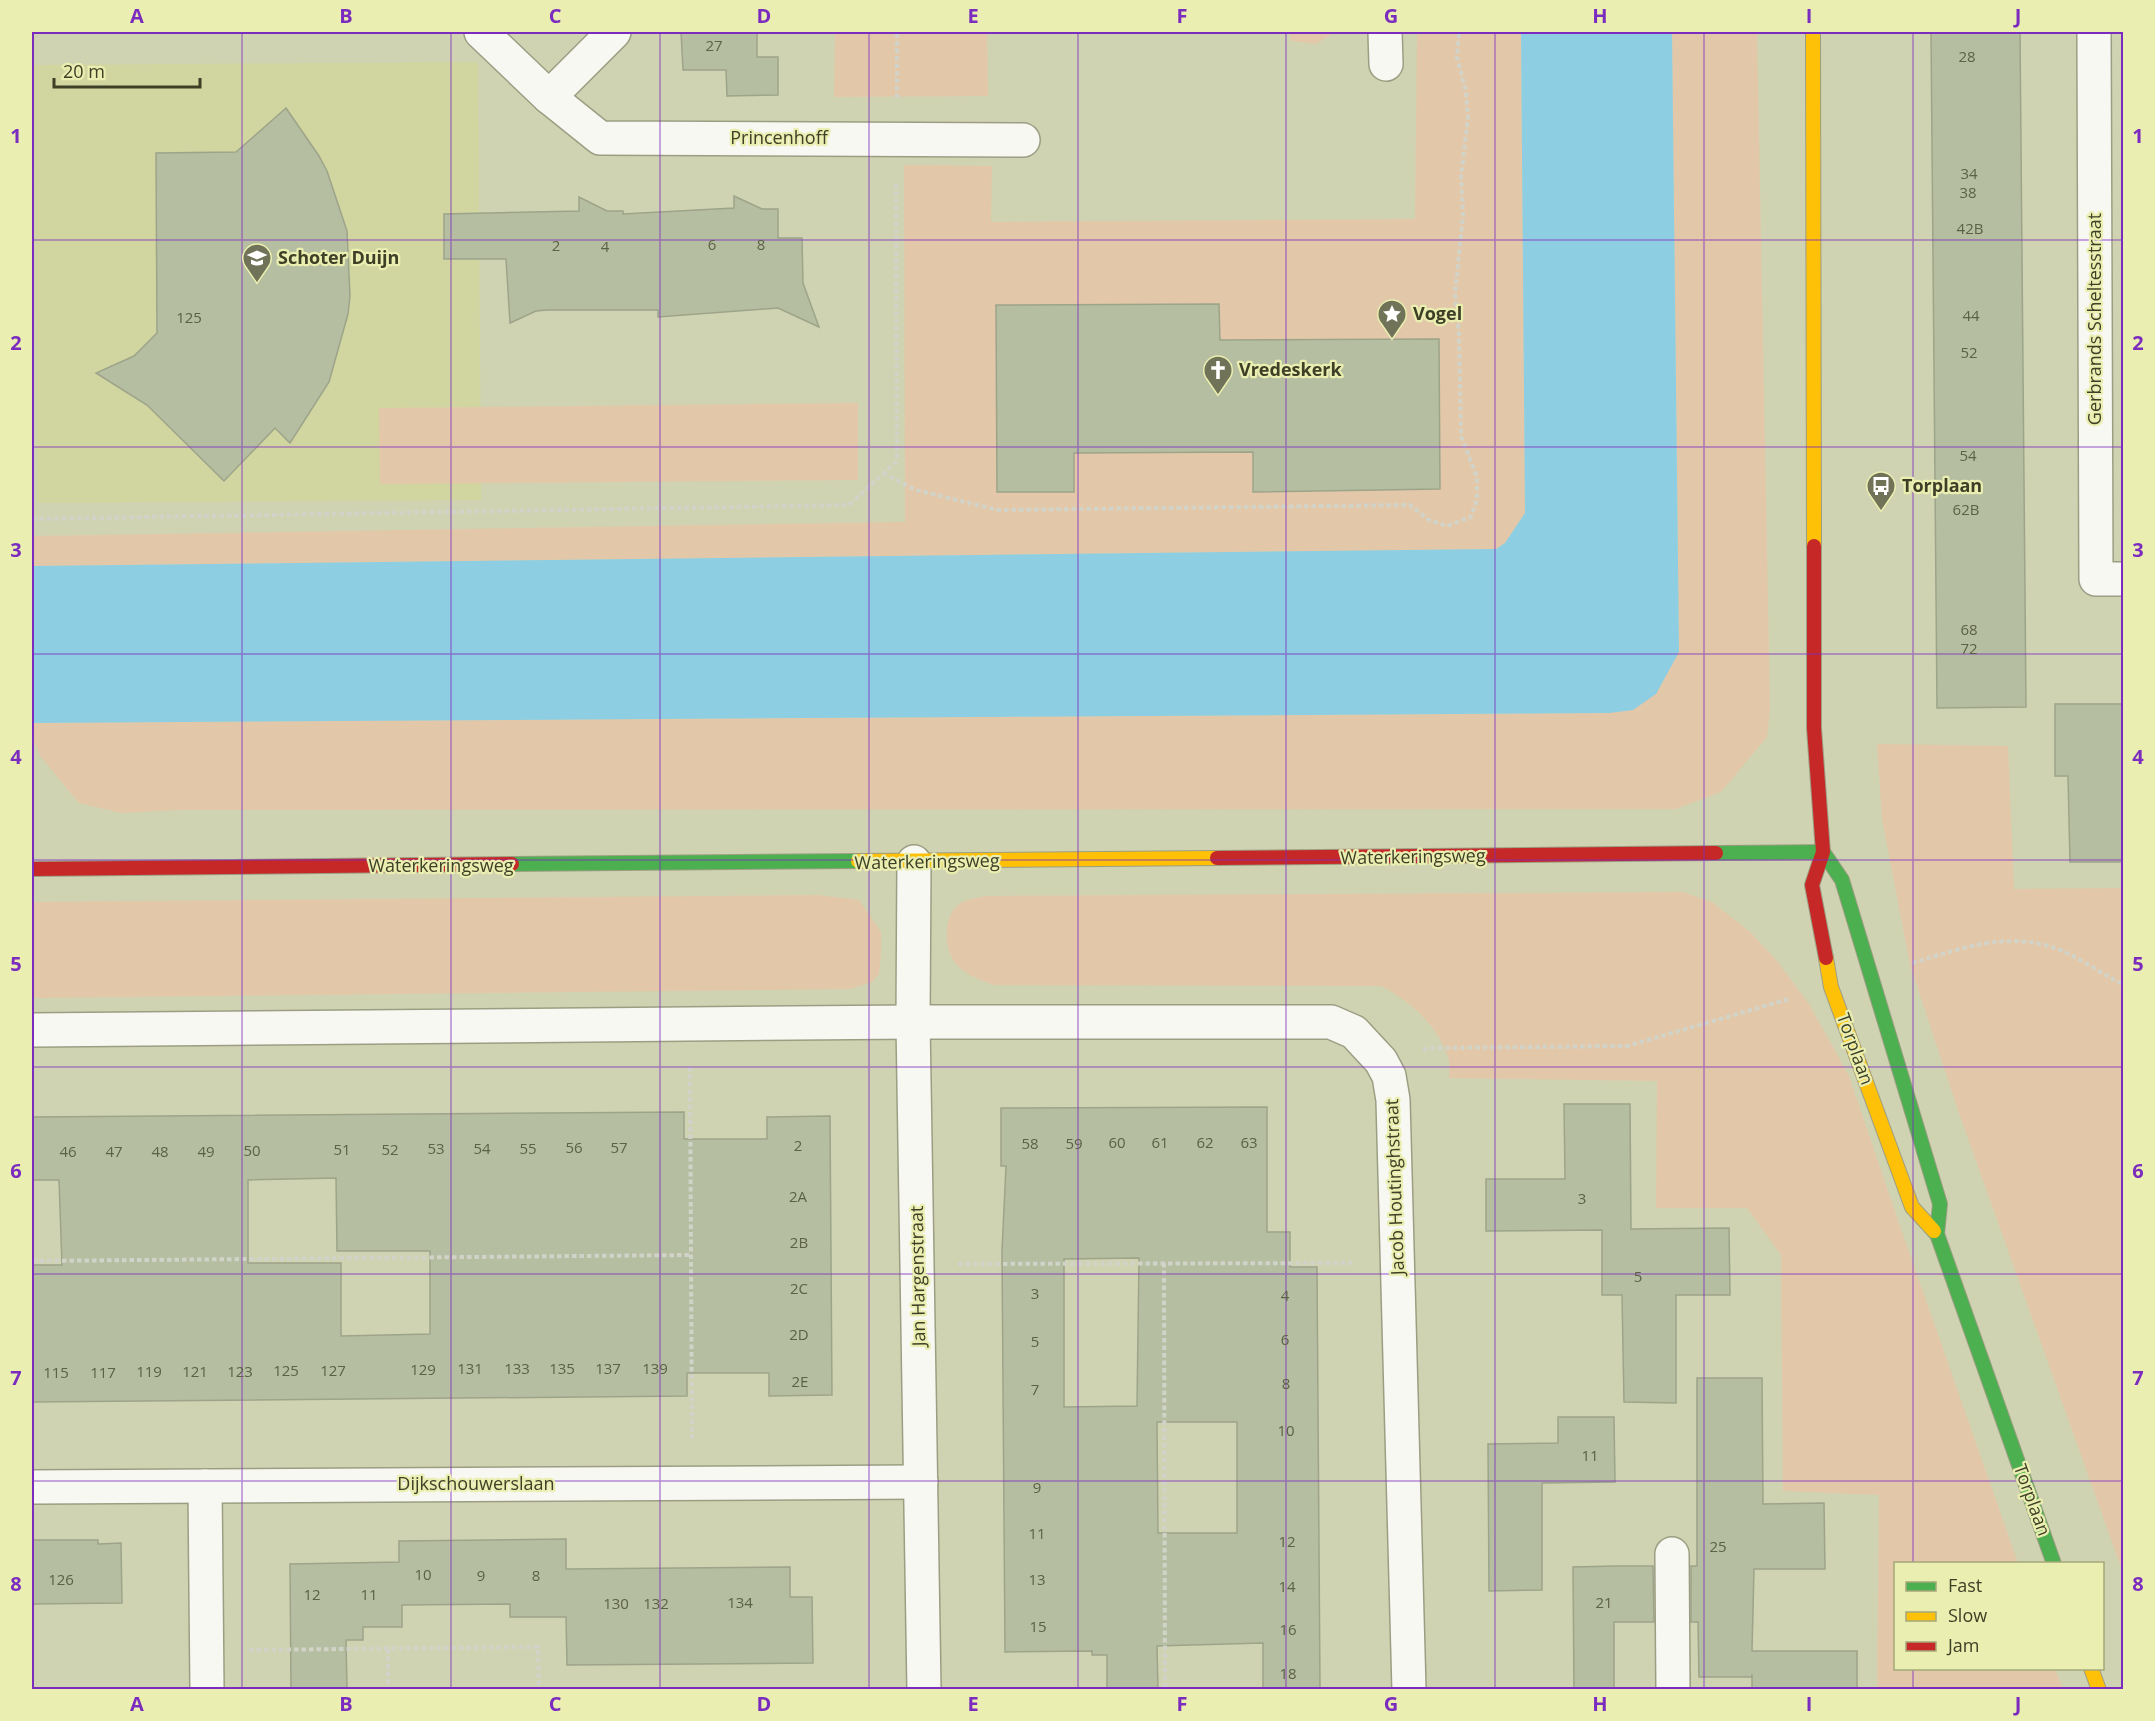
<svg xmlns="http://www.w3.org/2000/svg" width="2155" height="1721" font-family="'Open Sans',sans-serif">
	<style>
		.built { fill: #d1d59f }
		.green { fill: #e2c8a9 }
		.water { fill: #8ecee3 }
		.building { fill: #b5bea0; stroke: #9da48a; stroke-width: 1.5; fill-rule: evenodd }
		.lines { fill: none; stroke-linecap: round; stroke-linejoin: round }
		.street-casing { stroke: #9c9e83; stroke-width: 36 }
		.fast-casing { stroke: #9c9e83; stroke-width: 16 }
		.slow-casing { stroke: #9c9e83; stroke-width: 16 }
		.jam-casing { stroke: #9c9e83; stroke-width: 16 }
		.path { stroke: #d2d3c8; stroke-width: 4; stroke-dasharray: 4.5 3; stroke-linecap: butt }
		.street { stroke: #f8f8f3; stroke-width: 33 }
		.fast { stroke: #4caf50; stroke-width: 14 }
		.slow { stroke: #ffc107; stroke-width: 14 }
		.jam { stroke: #c62828; stroke-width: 14 }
		.grid { fill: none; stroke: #7b2cbf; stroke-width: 1.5; stroke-opacity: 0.55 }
		.labels { text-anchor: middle; stroke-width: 4.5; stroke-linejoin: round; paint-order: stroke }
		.number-label { font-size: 15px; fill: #5d6146 }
		.street-label { font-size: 18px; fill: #3d3f26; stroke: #eaeeb0 }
		.poi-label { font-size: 18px; font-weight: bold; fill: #3d3f26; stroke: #eaeeb0; text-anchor: start }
		.neatline { fill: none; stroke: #7b2cbf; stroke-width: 2 }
		.grid-label { font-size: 20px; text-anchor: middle; font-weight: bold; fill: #7b2cbf }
	</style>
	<rect width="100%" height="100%" fill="#d0d3b1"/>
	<!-- built -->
	<polygon class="built" points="478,62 481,500 37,503 34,65"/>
	<!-- green -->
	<g class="green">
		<polygon points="835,32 987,32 988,96 834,97"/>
		<polygon points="1289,32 1335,32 1316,44 1291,41"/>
		<polygon points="1417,32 1521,32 1525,513 1505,543 1496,549 32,566 32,536 905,522 904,165 992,166 991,222 1415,219"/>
		<polygon points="1672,32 1757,32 1770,708 1767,737 1721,792 1676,809 179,810 121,813 79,803 41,757 33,740 32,723 1609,713 1679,652"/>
		<polygon points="858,403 858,480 380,484 379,408"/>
		<polygon points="1877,744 2008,746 2014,889 2123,888 2123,1573 1960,1116 1910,965 1882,819"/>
		<path d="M1683 892 1712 902 1750 932 1777 961 1809 1004 1849 1076 1900 1226 2018 1563 1896 1564V1668L2055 1669 2063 1689H1877L1879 1495 1783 1491 1781 1255 1747 1208H1656L1657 1081 1449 1078C1449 1073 1450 1065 1449 1060 1439 1027 1411 1001 1381 986L994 985C980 980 960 973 952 958 943 940 944 909 965 901 971 898 978 898 984 896Z"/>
		<polygon points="818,895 859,900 881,932 881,952 879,974 872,982 850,989 32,998 32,902"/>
	</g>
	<!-- water -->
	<polygon class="water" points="1521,32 1672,32 1679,652 1656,694 1633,710 1609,713 32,723 32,566 1496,549 1505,543 1525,513"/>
	<!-- building -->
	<g class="building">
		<polygon points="681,32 757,32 757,57 778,57 778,95 727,96 726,70 683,70"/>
		<polygon points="1931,32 2020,32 2026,707 1937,708"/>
		<polygon points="286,108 319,156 327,171 347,231 350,296 348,314 329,382 290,443 275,428 224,481 147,405 96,373 134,356 157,333 156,153 236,152"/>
		<polygon points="734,196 762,209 778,209 778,238 802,238 803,283 819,327 778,308 658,317 658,310 547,310 536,311 510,323 506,259 444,259 444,214 579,211 579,197 607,211 623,211 623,214 734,208"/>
		<polygon points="1219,304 1220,340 1439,339 1440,489 1253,492 1253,452 1074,453 1074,492 997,492 996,305"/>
		<polygon points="2055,704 2124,704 2124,862 2070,862 2068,776 2055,776"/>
		<polygon points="1564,1104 1630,1104 1631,1229 1729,1228 1730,1295 1676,1295 1676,1403 1624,1402 1622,1295 1602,1295 1602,1230 1486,1231 1486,1179 1565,1179"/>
		<path d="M1267 1107V1232H1290V1267H1317L1320 1688 1263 1689V1643L1157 1646 1158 1689H1107V1655H1092V1651L1005 1652 1002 1251 1006 1166H1001V1108ZM1139 1258 1137 1406 1064 1407V1259ZM1157 1422H1237V1533H1158Z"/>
		<path d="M684 1112V1139H767V1117L830 1116 832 1395 769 1396V1373H687V1396L32 1402V1265H62L59 1180H32V1117ZM336 1178 337 1251H430V1334L341 1336V1263H248V1180Z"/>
		<polygon points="1697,1378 1762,1378 1763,1504 1824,1503 1825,1569 1754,1569 1752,1651 1857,1651 1857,1689 1752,1689 1752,1674 1752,1677 1699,1677 1698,1622 1691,1622 1691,1566 1697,1566"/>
		<polygon points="1558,1417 1614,1417 1615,1482 1542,1483 1542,1590 1489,1591 1488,1444 1558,1443"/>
		<polygon points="566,1539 566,1569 790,1567 790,1597 812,1597 813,1663 567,1665 566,1617 510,1617 510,1604 402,1605 402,1627 363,1627 363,1640 346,1640 347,1689 291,1689 290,1564 399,1562 399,1541"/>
		<polygon points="33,1540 98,1540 98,1544 121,1543 122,1603 32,1604 32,1544 33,1544"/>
		<polygon points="1615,1566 1653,1566 1654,1622 1614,1622 1614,1689 1574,1689 1573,1567"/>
	</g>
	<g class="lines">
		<!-- street casing -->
		<g class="street-casing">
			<g id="street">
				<polyline points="481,32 549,97 600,138 1023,140"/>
				<polyline points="1385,32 1386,64"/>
				<polyline points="2094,32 2096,579 2124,579"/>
				<polyline points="549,97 614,32"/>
				<polyline points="914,862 913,1022 924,1690"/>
				<polyline points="32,1030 913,1022 1331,1022 1354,1032 1381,1061 1389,1076 1393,1100 1409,1690"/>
				<polyline points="205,1486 207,1690"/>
				<polyline points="32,1487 921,1482"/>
				<polyline points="1672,1554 1673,1690"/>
			</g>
		</g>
		<!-- fast casing -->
		<g class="fast-casing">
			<g id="fast">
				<polyline points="1823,852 1842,880 1940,1204 1937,1234"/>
				<polyline points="1716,853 1823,852"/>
				<polyline points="512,864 858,861"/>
				<polyline points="1934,1231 1937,1234 2054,1564"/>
			</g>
		</g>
		<!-- slow casing -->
		<g class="slow-casing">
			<g id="slow">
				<polyline points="1813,32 1814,546"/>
				<polyline points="858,861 1217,858"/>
				<polyline points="1826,958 1831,987 1912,1207 1934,1231"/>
				<polyline points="2091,1668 2099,1690"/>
			</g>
		</g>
		<!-- jam casing -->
		<g class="jam-casing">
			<g id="jam">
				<polyline points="1814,546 1814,728 1823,852 1812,885 1826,958"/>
				<polyline points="1217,858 1716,853"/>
				<polyline points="32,869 512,864"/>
			</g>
		</g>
		<!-- path -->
		<g class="path">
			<polyline points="897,98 897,32"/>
			<polyline points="883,473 916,490 998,510 1410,505 1429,520 1447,526 1471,517 1477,500 1477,477 1461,436 1459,335 1455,294 1463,215 1461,176 1468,118 1466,92 1457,57 1459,32"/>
			<polyline points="32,519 849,505 897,461 896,180"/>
			<path d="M1912 963C1961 949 2003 931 2055 948 2075 955 2104 975 2124 985"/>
			<polyline points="1423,1050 1430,1048 1627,1046 1789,999"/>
			<polyline points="690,1067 692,1440"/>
			<polyline points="32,1261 690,1255"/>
			<polyline points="1164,1263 1165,1690"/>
			<polyline points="958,1264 1355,1263"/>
			<polyline points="388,1649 388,1690"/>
			<polyline points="249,1650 538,1647 539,1690"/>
		</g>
		<!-- street -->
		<use href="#street" class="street"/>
		<!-- fast -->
		<use href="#fast" class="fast"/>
		<!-- slow -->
		<use href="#slow" class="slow"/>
		<!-- jam -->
		<use href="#jam" class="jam"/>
	</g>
	<!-- grid -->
	<path class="grid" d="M242 32V1690M451 32V1690M660 32V1690M869 32V1690M1078 32V1690M1286 32V1690M1495 32V1690M1704 32V1690M1913 32V1564M32 240H2124M32 447H2124M32 654H2124M32 860H2124M32 1067H2124M32 1274H2124M32 1481H2124M1913 1668V1690"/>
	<!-- icons -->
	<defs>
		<g id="school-pin" transform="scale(1.5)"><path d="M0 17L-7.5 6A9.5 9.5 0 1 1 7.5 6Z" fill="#707357" stroke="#eaeeb0"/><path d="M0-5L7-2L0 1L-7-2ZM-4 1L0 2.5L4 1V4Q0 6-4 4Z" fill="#fff"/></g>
		<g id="sight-pin" transform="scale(1.5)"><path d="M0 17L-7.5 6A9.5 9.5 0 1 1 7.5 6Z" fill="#707357" stroke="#eaeeb0"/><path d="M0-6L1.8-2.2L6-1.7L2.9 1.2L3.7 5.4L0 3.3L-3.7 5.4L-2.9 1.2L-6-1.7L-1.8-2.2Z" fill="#fff"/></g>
		<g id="church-pin" transform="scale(1.5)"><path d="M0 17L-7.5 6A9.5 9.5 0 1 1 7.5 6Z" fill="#707357" stroke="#eaeeb0"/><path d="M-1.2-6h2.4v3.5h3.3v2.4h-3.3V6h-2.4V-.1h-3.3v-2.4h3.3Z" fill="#fff"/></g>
		<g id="bus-pin" transform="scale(1.5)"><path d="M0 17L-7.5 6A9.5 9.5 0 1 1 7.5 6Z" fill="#707357" stroke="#eaeeb0"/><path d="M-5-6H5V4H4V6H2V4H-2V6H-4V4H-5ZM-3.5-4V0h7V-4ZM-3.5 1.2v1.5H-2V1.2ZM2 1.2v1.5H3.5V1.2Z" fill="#fff"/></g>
	</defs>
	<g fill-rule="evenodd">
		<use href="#school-pin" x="257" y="258"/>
		<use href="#sight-pin" x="1392" y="314"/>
		<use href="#church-pin" x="1218" y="370"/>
		<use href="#bus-pin" x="1881" y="486"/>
	</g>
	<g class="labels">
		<!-- number labels -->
		<g class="number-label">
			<text x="714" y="51">27</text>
			<text x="1967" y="62">28</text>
			<text x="1969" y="179">34</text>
			<text x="1968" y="198">38</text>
			<text x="1970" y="234">42B</text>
			<text x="712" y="250">6</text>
			<text x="761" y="250">8</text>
			<text x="556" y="251">2</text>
			<text x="605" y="252">4</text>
			<text x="1971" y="321">44</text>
			<text x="189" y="323">125</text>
			<text x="1969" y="358">52</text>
			<text x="1968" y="461">54</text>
			<text x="1966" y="515">62B</text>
			<text x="1969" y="635">68</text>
			<text x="1969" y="654">72</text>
			<text x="1117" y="1148">60</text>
			<text x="1160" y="1148">61</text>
			<text x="1205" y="1148">62</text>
			<text x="1249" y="1148">63</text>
			<text x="1030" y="1149">58</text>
			<text x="1074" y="1149">59</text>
			<text x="798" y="1151">2</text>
			<text x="574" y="1153">56</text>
			<text x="619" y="1153">57</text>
			<text x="436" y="1154">53</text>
			<text x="482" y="1154">54</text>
			<text x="528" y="1154">55</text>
			<text x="342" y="1155">51</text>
			<text x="390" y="1155">52</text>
			<text x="252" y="1156">50</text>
			<text x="68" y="1157">46</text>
			<text x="114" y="1157">47</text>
			<text x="160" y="1157">48</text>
			<text x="206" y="1157">49</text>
			<text x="798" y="1202">2A</text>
			<text x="1582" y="1204">3</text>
			<text x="799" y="1248">2B</text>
			<text x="1638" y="1282">5</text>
			<text x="799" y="1294">2C</text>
			<text x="1035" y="1299">3</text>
			<text x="1285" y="1301">4</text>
			<text x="799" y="1340">2D</text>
			<text x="1285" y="1345">6</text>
			<text x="1035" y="1347">5</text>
			<text x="470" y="1374">131</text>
			<text x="517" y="1374">133</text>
			<text x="562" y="1374">135</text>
			<text x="608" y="1374">137</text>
			<text x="655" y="1374">139</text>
			<text x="423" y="1375">129</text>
			<text x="286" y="1376">125</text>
			<text x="333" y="1376">127</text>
			<text x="149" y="1377">119</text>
			<text x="195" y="1377">121</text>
			<text x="240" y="1377">123</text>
			<text x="56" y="1378">115</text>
			<text x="103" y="1378">117</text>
			<text x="800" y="1387">2E</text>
			<text x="1286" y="1389">8</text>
			<text x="1035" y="1395">7</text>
			<text x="1286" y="1436">10</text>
			<text x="1590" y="1461">11</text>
			<text x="1037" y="1493">9</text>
			<text x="1037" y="1539">11</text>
			<text x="1287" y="1547">12</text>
			<text x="1718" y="1552">25</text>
			<text x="423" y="1580">10</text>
			<text x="481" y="1581">9</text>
			<text x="536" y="1581">8</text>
			<text x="61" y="1585">126</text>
			<text x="1037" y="1585">13</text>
			<text x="1287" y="1592">14</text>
			<text x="312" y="1600">12</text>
			<text x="369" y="1600">11</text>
			<text x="740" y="1608">134</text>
			<text x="1604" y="1608">21</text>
			<text x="616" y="1609">130</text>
			<text x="656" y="1609">132</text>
			<text x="1038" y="1632">15</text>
			<text x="1288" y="1635">16</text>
			<text x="1288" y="1679">18</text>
		</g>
		<!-- street labels -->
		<g class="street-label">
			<text x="779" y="144">Princenhoff</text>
			<text transform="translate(2095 319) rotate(-90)" y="6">Gerbrands Scheltesstraat</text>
			<text transform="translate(1413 857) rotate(-1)" y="6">Waterkeringsweg</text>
			<text transform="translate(927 862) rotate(-1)" y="6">Waterkeringsweg</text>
			<text x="441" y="872">Waterkeringsweg</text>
			<text transform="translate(1855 1049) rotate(70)" y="6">Torplaan</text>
			<text transform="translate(1395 1187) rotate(-92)" y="6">Jacob Houtinghstraat</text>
			<text transform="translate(918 1276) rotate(-91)" y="6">Jan Hargenstraat</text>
			<text x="476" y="1490">Dijkschouwerslaan</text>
			<text transform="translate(2032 1500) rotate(70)" y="6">Torplaan</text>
		</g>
		<!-- poi labels -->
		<g class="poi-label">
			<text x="278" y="264">Schoter Duijn</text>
			<text x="1413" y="320">Vogel</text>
			<text x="1239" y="376">Vredeskerk</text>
			<text x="1902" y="492">Torplaan</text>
		</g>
	</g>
	<!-- border -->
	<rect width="2155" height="1721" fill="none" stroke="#eaeeb0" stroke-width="66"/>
	<!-- legend -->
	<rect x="1894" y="1562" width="210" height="108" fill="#eaeeb0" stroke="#a5a879" stroke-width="1.5"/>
	<rect x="1906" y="1582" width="30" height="9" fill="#4caf50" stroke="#a5a879" stroke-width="1.5"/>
	<text x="1948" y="1592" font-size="18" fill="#3d3f26">Fast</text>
	<rect x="1906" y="1612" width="30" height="9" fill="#ffc107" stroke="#a5a879" stroke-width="1.5"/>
	<text x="1948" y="1622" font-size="18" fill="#3d3f26">Slow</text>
	<rect x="1906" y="1642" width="30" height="9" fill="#c62828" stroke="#a5a879" stroke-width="1.5"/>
	<text x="1948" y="1652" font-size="18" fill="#3d3f26">Jam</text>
	<!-- scale -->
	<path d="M54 78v9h146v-9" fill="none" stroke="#3d3f26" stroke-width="3"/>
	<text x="63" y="78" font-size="18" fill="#3d3f26" stroke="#eaeeb0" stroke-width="4.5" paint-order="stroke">20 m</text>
	<rect x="33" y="33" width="2089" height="1655" class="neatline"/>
	<g class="grid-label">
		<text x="137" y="23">A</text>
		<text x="346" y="23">B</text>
		<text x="555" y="23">C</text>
		<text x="764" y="23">D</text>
		<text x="973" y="23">E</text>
		<text x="1182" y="23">F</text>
		<text x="1391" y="23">G</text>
		<text x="1600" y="23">H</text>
		<text x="1809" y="23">I</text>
		<text x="2018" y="23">J</text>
		<text x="16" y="143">1</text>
		<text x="2138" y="143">1</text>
		<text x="16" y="350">2</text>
		<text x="2138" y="350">2</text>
		<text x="16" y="557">3</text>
		<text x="2138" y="557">3</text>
		<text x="16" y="764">4</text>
		<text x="2138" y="764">4</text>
		<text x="16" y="971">5</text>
		<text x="2138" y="971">5</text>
		<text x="16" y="1178">6</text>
		<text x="2138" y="1178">6</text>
		<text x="16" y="1385">7</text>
		<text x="2138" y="1385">7</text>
		<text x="16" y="1591">8</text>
		<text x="2138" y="1591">8</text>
		<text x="137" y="1711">A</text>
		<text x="346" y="1711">B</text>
		<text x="555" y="1711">C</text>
		<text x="764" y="1711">D</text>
		<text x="973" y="1711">E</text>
		<text x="1182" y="1711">F</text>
		<text x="1391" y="1711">G</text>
		<text x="1600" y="1711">H</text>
		<text x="1809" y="1711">I</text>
		<text x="2018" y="1711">J</text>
	</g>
</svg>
